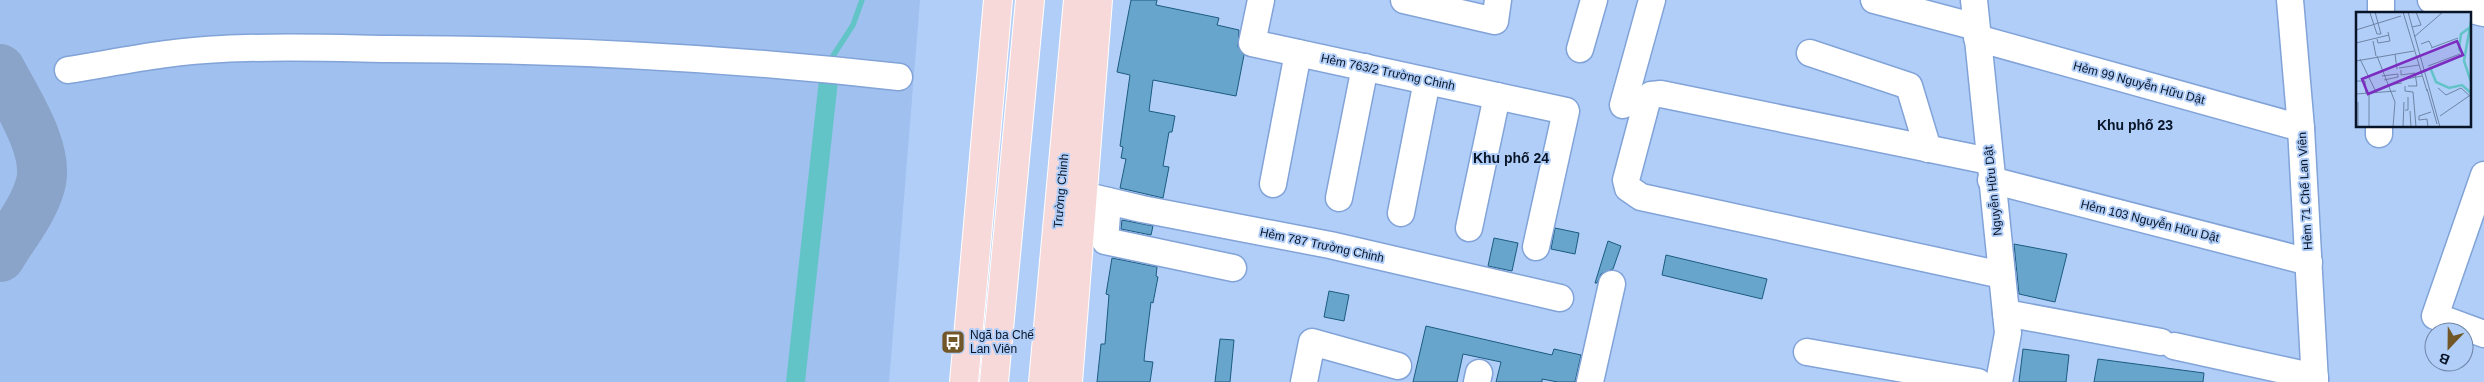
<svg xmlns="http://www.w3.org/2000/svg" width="2484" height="382" font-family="Arial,sans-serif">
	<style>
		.built { fill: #a0c0ef }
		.water { fill: #63c4c8 }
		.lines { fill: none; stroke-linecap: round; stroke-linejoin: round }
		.stream { stroke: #63c4c8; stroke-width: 5.5 }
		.taxiway { stroke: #8aa3c8; stroke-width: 50 }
		.building { fill: #68a5cc; stroke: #1b5b7f }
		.minor-casing { stroke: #81a3d7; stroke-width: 29 }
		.major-casing { stroke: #fff; stroke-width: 30 }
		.minor { stroke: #fff; stroke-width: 26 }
		.major { stroke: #f8d9d9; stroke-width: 28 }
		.labels { text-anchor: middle; stroke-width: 4; stroke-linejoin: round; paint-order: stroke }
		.street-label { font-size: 12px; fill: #081427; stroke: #b1cef9 }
		.poi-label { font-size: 12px; fill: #081427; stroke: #b1cef9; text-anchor: start }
		.neighbourhood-label { font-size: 14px; font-weight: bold; fill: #081427; stroke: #b1cef9 }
		.inset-river { fill: none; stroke: #63c4c8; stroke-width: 2.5 }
		.inset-road { fill: none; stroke: #6d84a5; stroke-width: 1 }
		.view { fill: #7b2cbf; fill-opacity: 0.15; stroke: #7b2cbf; stroke-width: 2.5 }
		.inset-edge { fill: none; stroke: #081427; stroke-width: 2.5 }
	</style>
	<rect width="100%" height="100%" fill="#b1cef9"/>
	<!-- built -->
	<polygon class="built" points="0,0 920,0 889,382 0,382"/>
	<!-- water -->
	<polygon class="water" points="819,79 838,81 805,382 786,382"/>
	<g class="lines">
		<!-- stream -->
		<polyline class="stream" points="831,59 853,25 862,0"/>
		<!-- taxiway -->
		<path class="taxiway" d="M0 69C16 100 51 151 40 186 33 211 13 235 0 257"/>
	</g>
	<!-- building -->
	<g class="building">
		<polygon points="1131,0 1157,0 1156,5 1219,18 1217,25 1239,30 1238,47 1244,55 1236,96 1153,80 1149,111 1175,116 1172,132 1169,132 1163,166 1169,167 1163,198 1120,188 1126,159 1121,158 1123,147 1120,146 1130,75 1117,72"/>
		<polygon points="1122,220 1153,226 1151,235 1121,229"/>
		<polygon points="1555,228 1579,233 1575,254 1551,249"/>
		<polygon points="1494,238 1518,243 1512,271 1488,266"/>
		<polygon points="1608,241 1621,246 1613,269 1601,274 1597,283 1595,283"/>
		<polygon points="2014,244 2067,254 2055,302 2019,294"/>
		<polygon points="1666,255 1767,279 1762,299 1662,275"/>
		<polygon points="1112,258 1157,267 1156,276 1158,277 1153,303 1151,302 1145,350 1144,361 1153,362 1150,382 1097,382 1101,344 1105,344 1109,295 1106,294"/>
		<polygon points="1329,291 1349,295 1344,321 1324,317"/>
		<polygon points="1426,326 1552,355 1554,349 1581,355 1575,382 1558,382 1542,379 1542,382 1496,382 1501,362 1463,354 1457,382 1413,382"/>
		<polygon points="1220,339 1234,340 1230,382 1215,382"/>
		<polygon points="2023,349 2069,355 2066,382 2019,382"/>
		<polygon points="2098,359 2204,373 2203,382 2094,382"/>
	</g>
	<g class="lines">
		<!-- minor casing -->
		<g class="minor-casing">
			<g id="minor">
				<polyline points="1261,0 1252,43 1566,111 1536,247"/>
				<polyline points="1404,0 1495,21 1498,0"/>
				<polyline points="1874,0 1976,27"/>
				<polyline points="1974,0 2008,333 1999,382"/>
				<polyline points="2290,0 2301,128 2315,382"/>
				<polyline points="2431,0 2484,13"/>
				<polyline points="2381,14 2381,0"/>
				<polyline points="1977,38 2301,128"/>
				<polyline points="1580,49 1594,0"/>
				<polyline points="1810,53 1909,86 1928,149"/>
				<path d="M68 70C119 62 170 51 222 49 277 46 333 48 389 49 559 49 730 58 899 77"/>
				<polyline points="1623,105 1652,0"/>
				<polyline points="2379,134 2379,126"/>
				<polyline points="1989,161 1661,94 1651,95 1647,101 1626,180 1628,188 1641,197 2002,275"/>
				<polyline points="2484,175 2435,316 2484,334"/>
				<polyline points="1991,180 2309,262"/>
				<polyline points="1273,184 1298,53"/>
				<polyline points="1083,195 1142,209 1330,245 1560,298"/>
				<polyline points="1339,198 1365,67"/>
				<polyline points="1108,201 1105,241 1233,268"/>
				<polyline points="1401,213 1427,81"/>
				<polyline points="1469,228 1497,96"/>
				<polyline points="2006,313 2161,342"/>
				<polyline points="2174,346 2315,377"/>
				<polyline points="1807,352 1978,382"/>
				<polyline points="1304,382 1312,342 1398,366"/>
				<polyline points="1477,382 1479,373"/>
				<polyline points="1590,382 1612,284"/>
			</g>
		</g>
		<!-- major casing -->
		<g class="major-casing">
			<g id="major">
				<polyline points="964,382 998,0"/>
				<polyline points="994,382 1030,0"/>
				<polyline points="1043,382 1078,0"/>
				<polyline points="1068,382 1098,0"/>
			</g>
		</g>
		<!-- minor -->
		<use href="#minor" class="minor"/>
		<!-- major -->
		<use href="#major" class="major"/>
	</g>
	<!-- icons -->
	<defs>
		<g id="bus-square" transform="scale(1.25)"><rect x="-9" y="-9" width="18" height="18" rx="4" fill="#715628" stroke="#b1cef9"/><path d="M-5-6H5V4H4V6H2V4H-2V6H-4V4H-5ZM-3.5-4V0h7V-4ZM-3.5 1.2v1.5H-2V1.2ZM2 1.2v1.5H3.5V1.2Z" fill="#fff"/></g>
	</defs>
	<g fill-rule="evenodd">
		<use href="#bus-square" x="953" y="342"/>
	</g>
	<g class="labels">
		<!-- street labels -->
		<g class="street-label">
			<text transform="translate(1388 72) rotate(12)" y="4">Hẻm 763/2 Trường Chinh</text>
			<text transform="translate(2139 83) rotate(15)" y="4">Hẻm 99 Nguyễn Hữu Dật</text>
			<text transform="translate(1061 191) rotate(-85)" y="4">Trường Chinh</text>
			<text transform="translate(1993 191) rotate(-96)" y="4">Nguyễn Hữu Dật</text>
			<text transform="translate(2305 191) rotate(-93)" y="4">Hẻm 71 Chế Lan Viên</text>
			<text transform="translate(2150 221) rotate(14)" y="4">Hẻm 103 Nguyễn Hữu Dật</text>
			<text transform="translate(1322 245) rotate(12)" y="4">Hẻm 787 Trường Chinh</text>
		</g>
		<!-- poi labels -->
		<g class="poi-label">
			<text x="970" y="339">Ngã ba Chế<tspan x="970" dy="14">Lan Viên</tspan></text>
		</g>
		<!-- neighbourhood labels -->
		<g class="neighbourhood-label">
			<text x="2135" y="130">Khu phố 23</text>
			<text x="1511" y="163">Khu phố 24</text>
		</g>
	</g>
	<!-- overview -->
	<g transform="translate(2356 12)">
		<rect width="115" height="115" fill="#b1cef9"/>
		<path class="inset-river" d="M115 9 108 49 115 70M108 43 103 37 105 22 113 16M74 55 80 70 93 76 106 73 115 81"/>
		<path class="inset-road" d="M19 0 25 22M47 0 71 79M52 0 84 115M14 1 21 22H25M56 15 65 13 60 0M0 18 45 4M58 25 87 0M21 27 22 31 34 29 32 20M17 29 20 44M0 31 33 23M65 32 73 29 76 35M75 36 102 26M39 42 41 57M21 44 39 90 37 115M4 47 20 80M0 49 58 39M72 54 104 42M43 56 63 53M45 58V63L59 61 61 74H52M26 64 42 62V65L28 68M50 67 66 64M0 69H9L10 81M31 73 46 71M49 74V79L57 80 60 115M82 76 90 83 105 76 115 85M71 77 81 112M13 81V115M0 82 40 79M2 90V115M49 98H52V85M54 99 55 115M84 104 113 84M47 115 48 90M72 115 71 107 63 108V104L75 100"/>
		<path class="view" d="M101 29 107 43 12 82 6 67Z"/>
		<rect width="115" height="115" class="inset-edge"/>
	</g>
	<!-- north arrow -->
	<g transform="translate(2449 347) rotate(202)"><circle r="24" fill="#b1cef9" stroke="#6d84a5"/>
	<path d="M0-4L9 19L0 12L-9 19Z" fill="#715628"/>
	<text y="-8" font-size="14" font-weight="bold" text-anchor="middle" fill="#081427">B</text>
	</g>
</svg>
